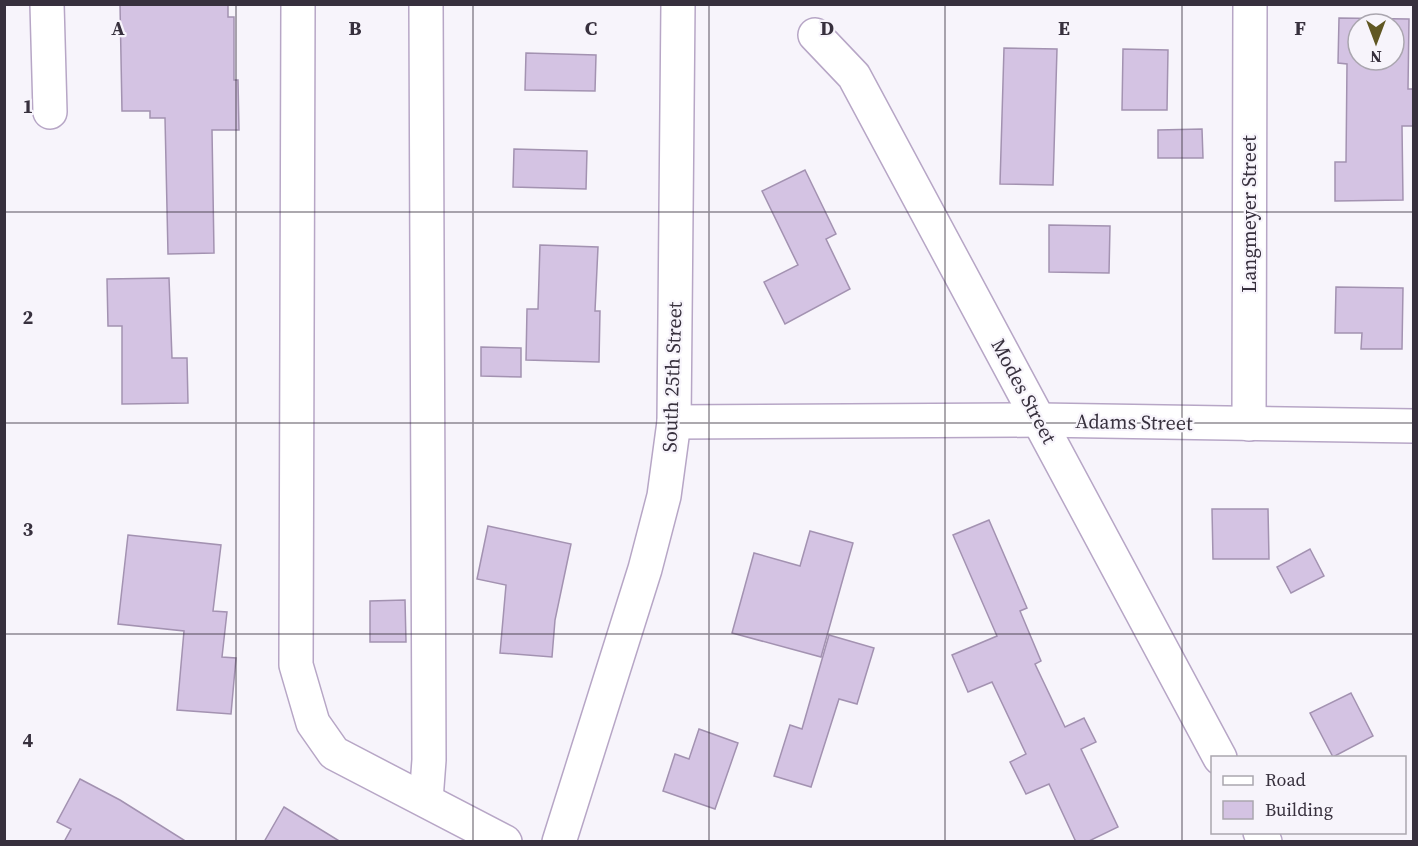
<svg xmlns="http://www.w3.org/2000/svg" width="1418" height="846" font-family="'Source Serif 4',serif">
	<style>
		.building { fill: #d4c3e3; stroke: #a392b1; stroke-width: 1.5; fill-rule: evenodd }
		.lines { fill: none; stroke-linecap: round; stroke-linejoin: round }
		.minor-casing { stroke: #b7a6c6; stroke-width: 36 }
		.minor { stroke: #fff; stroke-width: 33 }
		.grid { fill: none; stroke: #37303d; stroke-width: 1.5; stroke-opacity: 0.55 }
		.labels { text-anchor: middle; stroke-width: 4.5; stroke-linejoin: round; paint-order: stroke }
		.street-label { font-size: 20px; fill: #37303d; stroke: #f7f4fb }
		.grid-label { font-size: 20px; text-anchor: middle; font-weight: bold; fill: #37303d; stroke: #f7f4fb; stroke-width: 4.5; stroke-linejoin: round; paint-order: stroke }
	</style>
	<rect width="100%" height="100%" fill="#f7f4fb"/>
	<!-- building -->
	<g class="building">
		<polygon points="120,4 228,4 228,17 234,17 234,80 238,80 239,130 212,130 214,253 168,254 165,118 150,118 150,111 122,111"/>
		<path d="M1339 18 1409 19 1408 89H1413V126H1402L1403 200 1335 201V162H1346L1347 64 1338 63ZM1358 24H1394V60H1358Z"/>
		<polygon points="1004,48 1057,49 1053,185 1000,184"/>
		<polygon points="1123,49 1168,50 1167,110 1122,110"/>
		<polygon points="526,53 596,55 595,91 525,90"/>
		<polygon points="1202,129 1203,158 1158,158 1158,130"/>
		<polygon points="514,149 587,151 586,189 513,187"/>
		<polygon points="805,170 836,234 826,239 850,289 785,324 764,282 798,265 762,191"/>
		<polygon points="1049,225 1110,226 1109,273 1049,272"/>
		<polygon points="540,245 598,247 595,311 600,311 599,362 526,360 527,309 538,309"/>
		<polygon points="169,278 172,358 187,358 188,403 122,404 122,326 108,326 107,279"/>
		<polygon points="1336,287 1403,288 1402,349 1361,349 1362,333 1335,333"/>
		<polygon points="481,347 521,348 521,377 481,376"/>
		<polygon points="1212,509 1268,509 1269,559 1213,559"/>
		<polygon points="989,520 1027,608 1020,611 1041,661 1035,664 1065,727 1084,718 1096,742 1081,749 1118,827 1087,842 1076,842 1049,784 1026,794 1010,762 1026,754 992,682 968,692 952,655 997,636 953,535"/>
		<polygon points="488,526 571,544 555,620 552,657 500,653 506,585 477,579"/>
		<polygon points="810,531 853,543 821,657 732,633 754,553 800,566"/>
		<polygon points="128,535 221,545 213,611 227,612 222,657 236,658 231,714 177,710 184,631 118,624"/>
		<polygon points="1310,549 1324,576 1291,593 1277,567"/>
		<polygon points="405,600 406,642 370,642 370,601"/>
		<polygon points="829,635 874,648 857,704 839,699 811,787 774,776 790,725 802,729"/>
		<polygon points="1351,693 1373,736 1333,757 1310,713"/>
		<polygon points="699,729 738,743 715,809 663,791 675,754 689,759"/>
		<polygon points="80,779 120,800 187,842 64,842 71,829 57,822"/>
		<polygon points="284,807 341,842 264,842"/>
	</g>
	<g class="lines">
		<!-- minor casing -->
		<g class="minor-casing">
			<g id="minor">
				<polyline points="47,4 50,112"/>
				<polyline points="298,4 296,665 313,723 334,753 505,842"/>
				<polyline points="426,4 429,760 426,800"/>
				<polyline points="815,35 854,76 1220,758"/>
				<polyline points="674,422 1040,420 1414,426"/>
				<polyline points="1249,424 1250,4"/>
				<polyline points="1260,832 1265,842"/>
				<polyline points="559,842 645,569 664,496 674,422 678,4"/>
			</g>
		</g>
		<!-- minor -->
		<use href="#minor" class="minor"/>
	</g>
	<!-- grid -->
	<path class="grid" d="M236 4V842M473 4V842M709 4V842M945 4V842M1182 4V842M4 212H1414M4 423H1414M4 634H1414"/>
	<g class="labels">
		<!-- street labels -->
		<g class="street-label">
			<text transform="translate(1249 214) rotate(-90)" y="7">Langmeyer Street</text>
			<text transform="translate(672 377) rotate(-88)" y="7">South 25th Street</text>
			<text transform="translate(1024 391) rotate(62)" y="7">Modes Street</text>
			<text transform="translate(1134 422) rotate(1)" y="7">Adams Street</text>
		</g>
	</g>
	<g class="grid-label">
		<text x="118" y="35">A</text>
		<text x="355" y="35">B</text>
		<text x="591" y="35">C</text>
		<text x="827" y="35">D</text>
		<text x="1064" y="35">E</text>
		<text x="1300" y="35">F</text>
		<text x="28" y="113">1</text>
		<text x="28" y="324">2</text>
		<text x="28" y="536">3</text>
		<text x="28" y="747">4</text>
	</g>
	<!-- border -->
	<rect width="1418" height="846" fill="none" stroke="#37303d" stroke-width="12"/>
	<!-- legend -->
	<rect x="1211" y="756" width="195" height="78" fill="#f7f4fb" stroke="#aaa6af" stroke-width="1.5"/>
	<rect x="1223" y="776" width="30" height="9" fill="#ffffff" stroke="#aaa6af" stroke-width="1.5"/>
	<text x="1265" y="786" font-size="18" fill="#37303d">Road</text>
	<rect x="1223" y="801" width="30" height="18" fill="#d4c3e3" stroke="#aaa6af" stroke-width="1.5"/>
	<text x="1265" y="816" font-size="18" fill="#37303d">Building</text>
	<!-- north arrow -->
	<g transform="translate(1376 42) rotate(180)"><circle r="28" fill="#f7f4fb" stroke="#aaa6af" stroke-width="1.5"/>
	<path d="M0-4.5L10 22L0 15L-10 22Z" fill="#605723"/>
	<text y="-9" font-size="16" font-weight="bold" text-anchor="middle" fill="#37303d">N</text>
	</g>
</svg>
